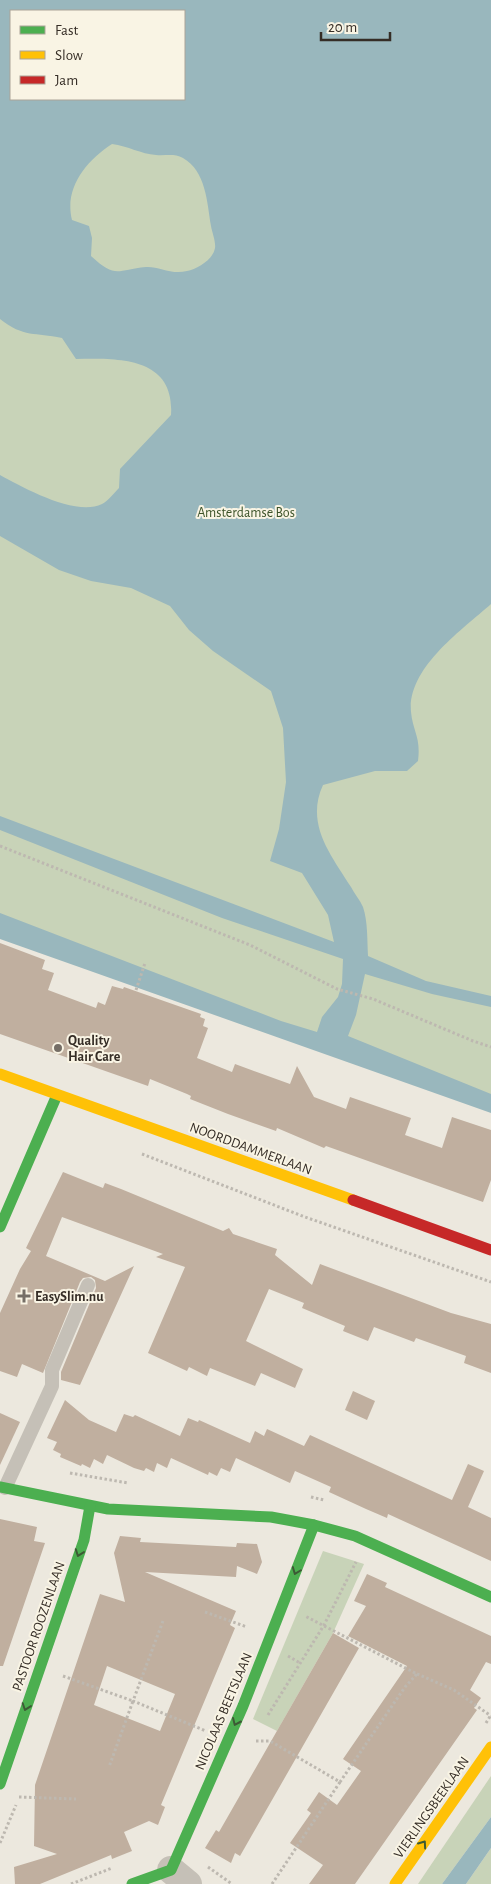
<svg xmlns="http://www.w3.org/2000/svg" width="491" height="1884" font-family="'Alegreya Sans',sans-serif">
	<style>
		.green { fill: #c8d3b8; fill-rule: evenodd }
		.water { fill: #99b7bd; fill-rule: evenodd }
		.building { fill: #c0af9f; fill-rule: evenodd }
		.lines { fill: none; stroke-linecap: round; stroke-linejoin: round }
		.path { stroke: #bdb8b0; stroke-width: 3; stroke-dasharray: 2.5 2.5; stroke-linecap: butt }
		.lane { stroke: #c5c0b7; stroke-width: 14 }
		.street { stroke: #c5c0b7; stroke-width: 28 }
		.fast { stroke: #4caf50; stroke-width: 11 }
		.slow { stroke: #ffc107; stroke-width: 11 }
		.jam { stroke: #c62828; stroke-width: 11 }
		.oneway { stroke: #3d5a35 }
		.poi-dot { fill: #756e66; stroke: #f9f4e4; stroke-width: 2 }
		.labels { text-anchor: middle; stroke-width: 4; stroke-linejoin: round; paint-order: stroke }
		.park-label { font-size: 14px; fill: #3c5329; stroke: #f9f4e4 }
		.poi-label { font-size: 14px; font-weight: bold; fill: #352d26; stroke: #f9f4e4; text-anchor: start }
		.street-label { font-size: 14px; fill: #352d26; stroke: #f9f4e4 }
	</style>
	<rect width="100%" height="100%" fill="#ece8de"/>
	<!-- green -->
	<g class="green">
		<path d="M0 0H491V1112L0 925ZM11 11H184V99H11Z"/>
		<polygon points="323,1551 364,1564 333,1633 277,1731 253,1719"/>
		<polygon points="491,1776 491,1817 442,1884 418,1884"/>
		<polygon points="491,1848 491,1884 466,1884"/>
	</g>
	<!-- water -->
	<g class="water">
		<path d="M0 0H491V604C462 630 407 668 411 712 413 732 421 737 418 761L407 771H375L323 785C305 824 331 855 351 887 354 893 360 900 363 907 368 922 367 940 368 956L426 981 491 996V1007L432 994 365 974 356 1015 348 1036 491 1094V1113L0 939V913L281 1021 317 1032 322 1017 338 997 342 984 343 959 222 918 0 830V816L334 942 328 915 302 873 270 861 279 829 286 782 283 728 271 691 213 651 189 630 170 606 131 588 91 581 59 570 0 536V475C24 488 76 517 102 504 108 501 114 493 119 488L120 469 171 415C175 357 119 358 76 359L62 338C35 332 24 338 0 319ZM184 11V99H11V11ZM112 144C128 146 141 154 156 155 166 156 174 153 183 158 206 171 207 202 211 226 212 232 216 242 215 248 213 260 197 269 187 271 171 275 158 266 146 267 116 270 116 279 91 256L92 238 89 226 72 220C64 188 86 161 112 144Z"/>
		<polygon points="491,1817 491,1848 466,1884 442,1884"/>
	</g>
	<!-- building -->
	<g class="building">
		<polygon points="0,943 45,960 42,969 54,973 48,990 96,1008 98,1002 105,1005 112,986 123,989 124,987 201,1014 200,1017 205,1019 203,1026 208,1028 197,1058 232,1072 235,1064 290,1084 297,1066 314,1097 346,1109 350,1097 411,1118 405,1135 442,1148 452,1117 491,1130 491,1180 483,1202 326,1146 324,1148 277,1128 276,1131 228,1114 190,1099 191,1096 187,1094 150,1079 148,1086 0,1034"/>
		<polygon points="63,1172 103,1188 105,1183 121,1189 223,1231 229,1228 233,1234 277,1249 275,1255 312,1285 320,1264 451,1313 491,1324 491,1373 464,1363 466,1356 416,1338 414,1342 374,1327 368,1341 343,1331 345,1326 302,1308 304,1303 269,1289 246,1341 303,1369 295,1388 261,1373 255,1386 210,1368 207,1376 189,1367 187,1371 148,1353 185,1267 156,1257 163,1254 62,1217 46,1256 105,1281 134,1266 80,1385 61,1380 61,1372 96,1288 95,1280 91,1277 83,1278 80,1282 43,1373 22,1364 17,1377 0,1371 0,1313 20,1269 31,1251 26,1248"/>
		<polygon points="353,1391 375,1401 367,1420 345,1410"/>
		<polygon points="65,1400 89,1420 116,1432 124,1414 133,1417 135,1415 180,1436 188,1418 198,1422 199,1420 250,1443 255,1431 264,1436 267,1429 304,1446 310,1435 452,1500 468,1464 484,1471 468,1507 491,1518 491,1561 388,1514 387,1518 366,1509 329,1492 331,1487 295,1471 290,1483 236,1458 230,1472 221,1468 217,1476 209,1472 208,1475 171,1458 167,1468 157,1463 154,1472 146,1468 144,1471 134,1468 107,1455 103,1464 94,1459 90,1468 82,1464 81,1466 60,1457 61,1454 53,1450 57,1442 47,1438"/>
		<polygon points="0,1413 20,1422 0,1465"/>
		<polygon points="0,1519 37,1527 34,1541 45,1543 3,1666 0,1666"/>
		<path d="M120 1536 141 1538 140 1542 236 1547 237 1543 257 1544 262 1562 257 1574 237 1566 236 1577 145 1572 236 1611 230 1625 235 1628 161 1805 165 1807 158 1825 149 1821 124 1832 132 1851 112 1859 111 1855 40 1884H15L14 1867 57 1854 34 1846 35 1785 100 1594 125 1602 114 1553ZM107 1666 175 1694 160 1731 94 1705Z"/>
		<polygon points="367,1574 387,1583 385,1587 491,1636 491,1664 486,1662 470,1690 481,1698 474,1708 477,1710 355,1884 309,1884 323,1865 290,1843 311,1813 307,1810 319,1792 337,1805 361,1771 343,1759 407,1666 348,1636 366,1606 354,1601"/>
		<polygon points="333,1633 359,1648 240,1856 235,1853 231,1863 205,1848 216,1830 219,1832"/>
	</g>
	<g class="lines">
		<!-- path -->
		<g class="path">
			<polyline points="0,846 250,945 337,989 373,999 473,1041 491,1047"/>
			<polyline points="136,990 145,963"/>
			<polyline points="142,1154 305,1217 491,1282"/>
			<polyline points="70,1473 128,1483"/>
			<polyline points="311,1497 324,1500"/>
			<polyline points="205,1612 247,1627"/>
			<polyline points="163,1621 133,1701 206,1731"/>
			<polyline points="288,1656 300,1663"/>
			<polyline points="417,1674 454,1690 491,1716"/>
			<polyline points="63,1676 133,1701 109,1767"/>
			<polyline points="268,1715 324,1625 356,1562"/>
			<polyline points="486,1723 491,1715"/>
			<polyline points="256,1741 270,1741 340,1782 405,1687 417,1674 305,1616"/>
			<polyline points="19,1797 76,1799"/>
			<polyline points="0,1843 16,1805"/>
			<polyline points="208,1867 232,1884"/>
			<polyline points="71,1884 112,1868"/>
			<polyline points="272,1884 340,1782"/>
		</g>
		<!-- lane -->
		<polyline class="lane" points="5,1488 52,1386 52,1370 88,1285"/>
		<!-- street -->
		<polyline class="street" points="171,1870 188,1884"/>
		<!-- fast -->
		<g class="fast">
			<polyline points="0,1227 57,1095"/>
			<polyline points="0,1487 108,1509 271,1517 314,1525 355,1536 491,1597"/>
			<polyline points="0,1784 84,1540 90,1506"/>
			<polyline points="132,1884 171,1870 243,1706 314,1525"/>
		</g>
		<!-- slow -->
		<g class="slow">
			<polyline points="0,1074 353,1200"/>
			<polyline points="395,1884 491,1747"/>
		</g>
		<!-- jam -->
		<polyline class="jam" points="353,1200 491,1250"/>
	</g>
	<!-- one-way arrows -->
	<defs><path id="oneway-chevron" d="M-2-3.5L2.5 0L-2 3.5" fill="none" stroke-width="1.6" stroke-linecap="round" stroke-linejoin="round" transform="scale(1.25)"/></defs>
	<g class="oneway">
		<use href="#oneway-chevron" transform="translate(79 1553) rotate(110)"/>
		<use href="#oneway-chevron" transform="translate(296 1571) rotate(111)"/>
		<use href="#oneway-chevron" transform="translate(26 1707) rotate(109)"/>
		<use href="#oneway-chevron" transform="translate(236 1722) rotate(114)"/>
		<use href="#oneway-chevron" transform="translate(423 1844) rotate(-55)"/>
	</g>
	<!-- markers -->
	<g class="poi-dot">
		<circle cx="58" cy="1048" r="5"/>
		<path d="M21.5 1288.5h5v5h5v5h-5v5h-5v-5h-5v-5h5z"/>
	</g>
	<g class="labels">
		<!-- park labels -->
		<g class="park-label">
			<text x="246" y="517">Amsterdamse Bos</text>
		</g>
		<!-- poi labels -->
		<g class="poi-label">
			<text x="68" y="1045">Quality<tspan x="68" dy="16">Hair Care</tspan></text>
			<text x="35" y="1301">EasySlim.nu</text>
		</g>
		<!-- street labels -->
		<g class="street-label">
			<text transform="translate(251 1148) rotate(20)" y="5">NOORDDAMMERLAAN</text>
			<text transform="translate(38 1626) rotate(-71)" y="5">PASTOOR ROOZENLAAN</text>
			<text transform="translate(223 1711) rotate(-67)" y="5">NICOLAAS BEETSLAAN</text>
			<text transform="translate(431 1807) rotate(-55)" y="5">VIERLINGSBEEKLAAN</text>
		</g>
	</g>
	<!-- legend -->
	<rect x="10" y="10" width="175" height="90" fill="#f9f4e4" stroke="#aba498"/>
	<rect x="20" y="26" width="25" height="8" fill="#4caf50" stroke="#aba498"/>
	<text x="55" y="35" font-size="15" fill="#352d26">Fast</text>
	<rect x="20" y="51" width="25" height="8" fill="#ffc107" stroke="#aba498"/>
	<text x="55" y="60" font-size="15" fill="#352d26">Slow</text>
	<rect x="20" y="76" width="25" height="8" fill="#c62828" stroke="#aba498"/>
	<text x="55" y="85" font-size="15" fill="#352d26">Jam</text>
	<!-- scale -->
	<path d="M321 32v8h69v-8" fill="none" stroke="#352d26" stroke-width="2.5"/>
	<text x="328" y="32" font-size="15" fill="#352d26" stroke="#f9f4e4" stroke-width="4" paint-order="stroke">20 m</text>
</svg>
